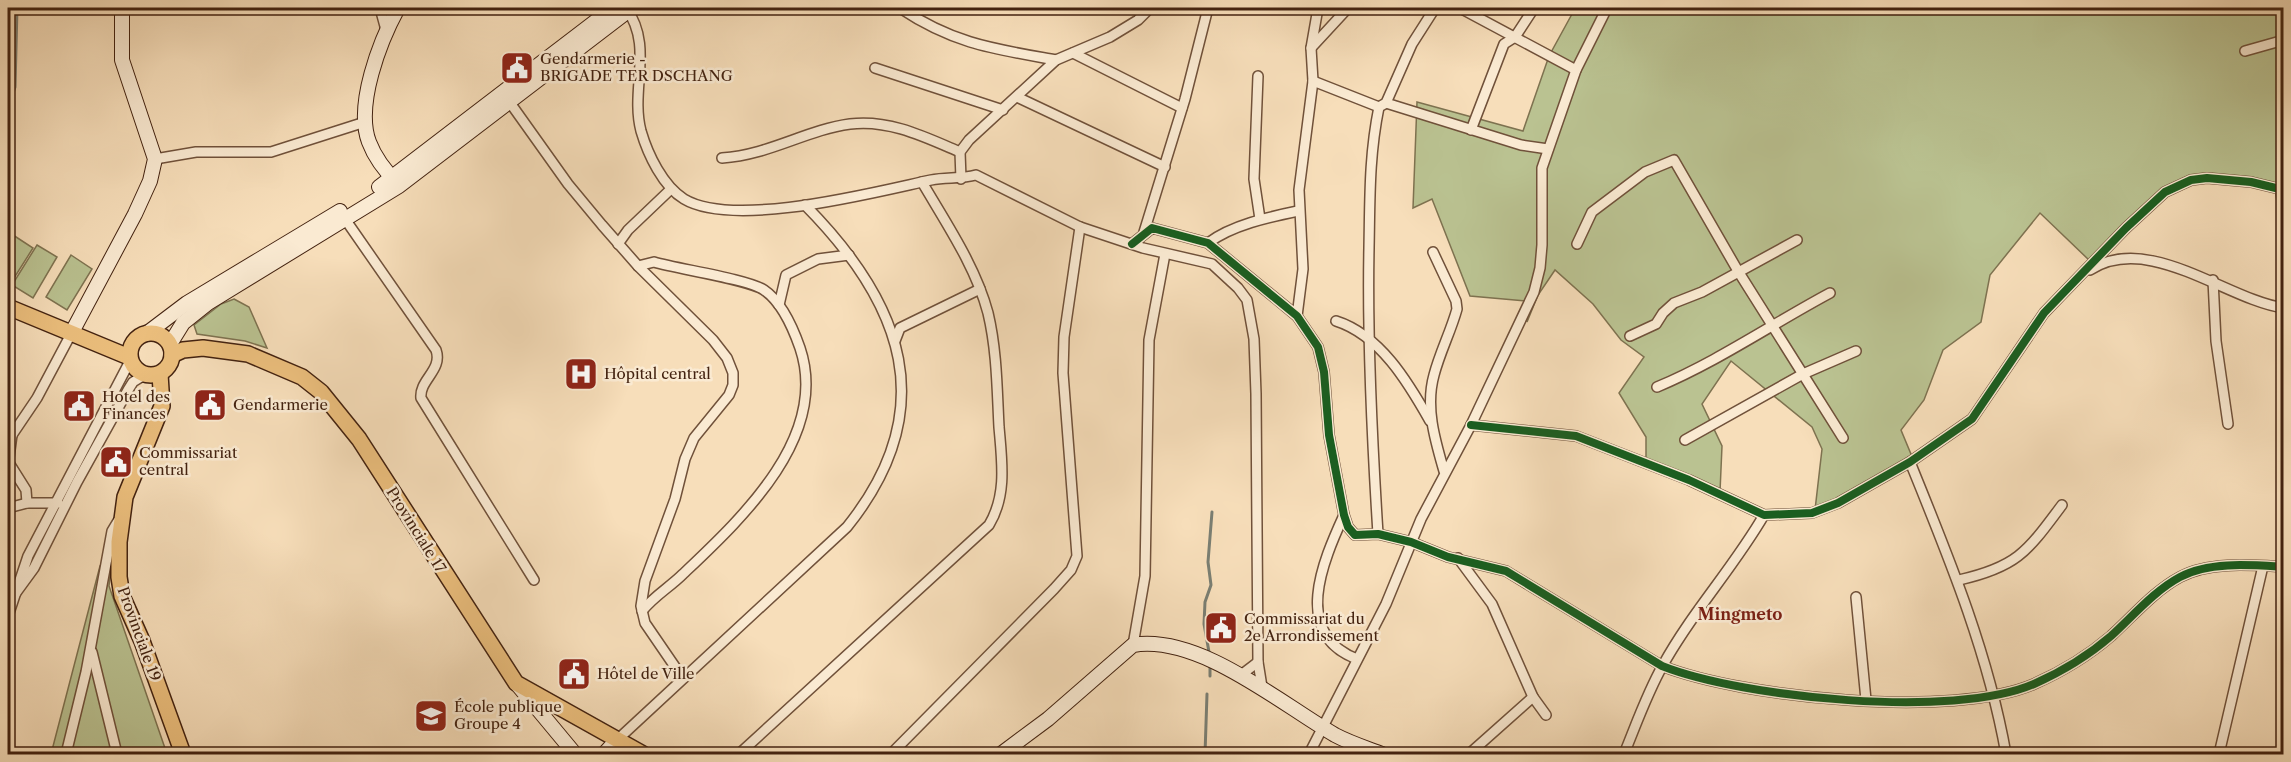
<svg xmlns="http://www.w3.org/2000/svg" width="2291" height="762" font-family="'Libre Caslon Text',serif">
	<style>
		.green { fill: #bac291; stroke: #7e7250; stroke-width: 1.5 }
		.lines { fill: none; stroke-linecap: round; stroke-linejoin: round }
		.stream { stroke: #7a7e72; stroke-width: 3 }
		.street-casing { stroke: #70513a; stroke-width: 12 }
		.secondary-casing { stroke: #432210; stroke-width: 16 }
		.primary-casing { stroke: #432210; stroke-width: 18 }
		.street { stroke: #faead2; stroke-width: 9 }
		.secondary { stroke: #faead2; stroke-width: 14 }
		.primary { stroke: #ecbf7d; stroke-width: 15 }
		.cycleway-casing { stroke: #faead2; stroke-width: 11 }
		.cycleway { stroke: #1b5e20; stroke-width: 8 }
		.labels { text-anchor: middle; stroke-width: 5; stroke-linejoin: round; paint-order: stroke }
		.poi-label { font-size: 15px; fill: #432210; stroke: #faead2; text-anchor: start }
		.street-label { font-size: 15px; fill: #432210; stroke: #faead2 }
		.neighbourhood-label { font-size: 16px; font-weight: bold; fill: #7a1f14; stroke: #faead2 }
	</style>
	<rect width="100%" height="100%" fill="#f7deba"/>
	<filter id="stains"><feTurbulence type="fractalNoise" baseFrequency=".00333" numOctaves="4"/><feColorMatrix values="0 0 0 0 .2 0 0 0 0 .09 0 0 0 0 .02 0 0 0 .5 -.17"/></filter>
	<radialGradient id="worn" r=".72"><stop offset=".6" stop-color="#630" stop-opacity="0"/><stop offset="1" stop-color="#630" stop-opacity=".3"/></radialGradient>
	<!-- green -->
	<g class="green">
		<polygon points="1564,8 2283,8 2283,190 2204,179 2168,190 2090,261 2040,213 1990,275 1981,322 1943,350 1924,400 1901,430 1913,459 1815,510 1822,449 1812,427 1731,361 1702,404 1722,446 1720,492 1646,460 1646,437 1619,393 1644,357 1621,340 1593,304 1555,270 1538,295 1527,322 1526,301 1470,296 1432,199 1413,208 1417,102 1523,131 1549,56 1572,14"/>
		<polygon points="13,235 33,248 9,286 8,245"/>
		<polygon points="37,245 57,257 33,298 12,285"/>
		<polygon points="71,255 92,269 67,310 46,297"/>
		<polygon points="234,299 249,307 267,348 245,341 197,334 194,325 221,304"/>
		<polygon points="100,566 111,566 109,586 167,754 51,754"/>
	</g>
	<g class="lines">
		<!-- stream -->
		<g class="stream">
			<polyline points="8,108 15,87 17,8"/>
			<polyline points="1209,652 1204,624 1205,602 1211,585 1208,562 1212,512"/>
			<polyline points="1210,676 1210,665"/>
			<polyline points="1205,754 1207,694"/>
		</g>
		<!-- street casing -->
		<g class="street-casing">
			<g id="street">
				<polyline points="380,8 386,30"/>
				<path d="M626 8C654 46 630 89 641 131 648 155 663 186 684 199 734 229 875 192 931 180 946 177 961 179 976 175L1080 227 1143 248 1212 264 1238 288 1247 300 1254 339 1256 394 1258 662 1262 687"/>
				<path d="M900 8C954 44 994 49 1056 60"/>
				<polyline points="1460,8 1576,70"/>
				<polyline points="1311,48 1348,8"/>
				<polyline points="2245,51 2284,40"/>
				<polyline points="1073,53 1182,108"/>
				<polyline points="875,68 1003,110"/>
				<polyline points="1258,76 1254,179 1260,219"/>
				<polyline points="1313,81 1379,107"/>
				<polyline points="506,97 568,184 602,225 638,266 713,340 727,358 733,373 733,385 729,395 694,438 685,459 675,499 645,581 641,606 645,623 682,677"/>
				<polyline points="1017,97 1165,167"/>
				<polyline points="1386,103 1521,145 1548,149"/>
				<polyline points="1471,130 1504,44 1515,37 1534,8"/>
				<path d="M722 158C769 155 806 130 850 124 889 119 925 137 960 152"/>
				<polyline points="155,159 196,152 271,152 365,122"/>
				<polyline points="961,179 960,152 969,140 1056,60 1110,37 1138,20 1150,8"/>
				<polyline points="2281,190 2284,217"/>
				<path d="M345 219 436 350C443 370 419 380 421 398L534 580"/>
				<polyline points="1144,232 1185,99 1208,8"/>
				<path d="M1208 243C1232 225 1269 217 1298 211"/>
				<polyline points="618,244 628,230 671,189"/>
				<path d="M1132 244 1152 228 1208 243 1297 316 1318 347 1324 372 1329 435 1344 515 1348 527 1355 535 1378 534 1411 542 1448 557 1506 571 1662 666C1743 698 1954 719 2034 684 2061 672 2089 655 2111 636 2133 616 2154 591 2180 577 2209 561 2252 565 2284 567"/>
				<polyline points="1577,244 1592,212 1645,172 1674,160 1738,271 1843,438"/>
				<path d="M1433 252 1456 301 1457 309C1451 331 1440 352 1434 375 1425 407 1435 440 1444 471"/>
				<path d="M638 266 654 262C677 269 748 279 764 290 782 302 793 328 800 348 830 437 741 519 683 574 670 587 654 596 642 611"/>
				<path d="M2090 270C2149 232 2227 300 2284 308"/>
				<polyline points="2213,280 2216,341 2228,424"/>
				<polyline points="779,305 786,275 818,259 849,255"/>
				<polyline points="1297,316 1303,269 1299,190 1313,81 1311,48 1318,8"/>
				<path d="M1336 321C1380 335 1408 382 1430 421"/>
				<polyline points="1630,336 1656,324 1663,313 1674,303 1702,292 1797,240"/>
				<polyline points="895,341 900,328 980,289"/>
				<path d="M1657 387C1717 362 1772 324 1830 293"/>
				<polyline points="1471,425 1576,436 1689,480 1764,515 1812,513 1838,503 1910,462 1972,419 2044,313 2126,228 2165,192 2191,180 2207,178 2251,182 2284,190"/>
				<polyline points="8,431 12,435 37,398 71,334"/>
				<polyline points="1685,440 1803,374 1856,351"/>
				<path d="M1910 462C1949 558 1988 652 2006 754"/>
				<polyline points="9,463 26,490 27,503"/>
				<polyline points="8,465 12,435"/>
				<polyline points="8,508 27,503 58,503"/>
				<path d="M1344 515C1323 561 1291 634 1357 659"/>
				<path d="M1378 534C1372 439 1367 343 1369 248 1370 198 1369 156 1379 107L1386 103 1412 44 1435 8"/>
				<polyline points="1458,558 1492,604 1533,697 1546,715"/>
				<path d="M1959 580C2017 567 2027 552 2062 505"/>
				<polyline points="15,594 34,568 77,482 128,390 133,382 146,374"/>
				<polyline points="1856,597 1866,700"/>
				<polyline points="8,616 28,556 131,359"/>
				<polyline points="1133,645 1145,576 1149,340 1165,254"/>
				<polyline points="92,652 117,754"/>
				<polyline points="1241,675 1258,662"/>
				<path d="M616 741 847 527C942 409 903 304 805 205"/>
				<polyline points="66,754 86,672 112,531 118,521"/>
				<path d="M739 754 989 525C1007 495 1002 462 999 427 997 389 997 351 988 313 976 267 946 223 922 182"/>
				<polyline points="891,754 1054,589 1071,570 1077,556 1063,373 1064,337 1080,227"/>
				<polyline points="1309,754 1386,604 1421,519 1471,425 1534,292 1540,268 1542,245 1542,168 1576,70 1607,8"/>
				<polyline points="1469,754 1533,697"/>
				<path d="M1624 754C1636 725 1647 693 1663 665 1692 612 1734 567 1764 515"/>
				<polyline points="2219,754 2263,566"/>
			</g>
		</g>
		<!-- secondary casing -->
		<g class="secondary-casing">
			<g id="secondary">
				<path d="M398 184C386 172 375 158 369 142 355 105 380 41 398 8"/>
				<polyline points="379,187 613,8"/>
				<polyline points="71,334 135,214 150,181 155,159 122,60 122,8"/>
				<polyline points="146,334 187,303 340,211"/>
				<polyline points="170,344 183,323 208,303 399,186 632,8"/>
				<polyline points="516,683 575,754"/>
				<polyline points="604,754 616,741"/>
				<path d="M1001 754 1048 719 1133 645C1199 634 1281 704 1335 735 1350 743 1366 748 1382 754"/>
			</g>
		</g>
		<!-- primary casing -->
		<g class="primary-casing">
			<g id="primary">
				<polyline points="8,307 129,357"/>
				<circle cx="151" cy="354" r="21"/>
				<polyline points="172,355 183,350 203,348 248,354 302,377 321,392 359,439 516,683 643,754"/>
				<polyline points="160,374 162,406 125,497 119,542 119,577 122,596 142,641 183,754"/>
			</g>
		</g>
		<!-- street -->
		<use href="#street" class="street"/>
		<!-- secondary -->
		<use href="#secondary" class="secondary"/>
		<!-- primary -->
		<use href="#primary" class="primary"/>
		<!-- cycleway casing -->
		<g class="cycleway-casing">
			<g id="cycleway">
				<path d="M1132 244 1152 228 1208 243 1297 316 1318 347 1324 372 1329 435 1344 515 1348 527 1355 535 1378 534 1411 542 1448 557 1506 571 1662 666C1743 698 1954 719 2034 684 2061 672 2089 655 2111 636 2133 616 2154 591 2180 577 2209 561 2252 565 2284 567"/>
				<polyline points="1471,425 1576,436 1689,480 1764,515 1812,513 1838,503 1910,462 1972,419 2044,313 2126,228 2165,192 2191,180 2207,178 2251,182 2284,190"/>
			</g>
		</g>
		<!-- cycleway -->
		<use href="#cycleway" class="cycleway"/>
	</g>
	<!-- icons -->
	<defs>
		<g id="civic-square" transform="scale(1.725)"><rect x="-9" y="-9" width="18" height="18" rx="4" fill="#8f2418" stroke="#faead2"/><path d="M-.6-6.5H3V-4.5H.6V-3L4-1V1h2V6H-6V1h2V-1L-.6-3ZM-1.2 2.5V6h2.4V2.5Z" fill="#fff"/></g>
		<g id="hospital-square" transform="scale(1.725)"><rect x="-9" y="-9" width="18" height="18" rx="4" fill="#8f2418" stroke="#faead2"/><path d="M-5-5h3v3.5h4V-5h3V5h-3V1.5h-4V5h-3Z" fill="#fff"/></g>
		<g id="school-square" transform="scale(1.725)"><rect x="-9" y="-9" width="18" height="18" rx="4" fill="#8f2418" stroke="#faead2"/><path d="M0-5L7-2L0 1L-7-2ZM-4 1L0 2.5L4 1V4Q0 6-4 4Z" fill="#fff"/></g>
	</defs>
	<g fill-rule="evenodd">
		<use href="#civic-square" x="517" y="68"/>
		<use href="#hospital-square" x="581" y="374"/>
		<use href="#civic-square" x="210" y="405"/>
		<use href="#civic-square" x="79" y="406"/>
		<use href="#civic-square" x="116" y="462"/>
		<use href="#civic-square" x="1221" y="628"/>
		<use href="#civic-square" x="574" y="674"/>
		<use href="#school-square" x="431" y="716"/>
	</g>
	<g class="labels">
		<!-- poi labels -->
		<g class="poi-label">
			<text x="540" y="64">Gendarmerie -<tspan x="540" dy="17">BRIGADE TER DSCHANG</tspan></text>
			<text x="604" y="379">Hôpital central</text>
			<text x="102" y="402">Hotel des<tspan x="102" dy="17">Finances</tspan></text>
			<text x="233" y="410">Gendarmerie</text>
			<text x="139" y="458">Commissariat<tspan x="139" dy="17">central</tspan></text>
			<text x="1244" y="624">Commissariat du<tspan x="1244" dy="17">2e Arrondissement</tspan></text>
			<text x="597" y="679">Hôtel de Ville</text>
			<text x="454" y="712">École publique<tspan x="454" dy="17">Groupe 4</tspan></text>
		</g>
		<!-- street labels -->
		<g class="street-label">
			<text transform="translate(416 530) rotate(58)" y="5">Provinciale 17</text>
			<text transform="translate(139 634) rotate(70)" y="5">Provinciale 19</text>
		</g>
		<!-- neighbourhood labels -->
		<g class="neighbourhood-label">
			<text x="1740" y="620">Mingmeto</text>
		</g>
	</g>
	<!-- margin -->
	<rect width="2291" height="762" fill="none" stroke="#f7deba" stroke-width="30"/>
	<rect x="9" y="9" width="2273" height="744" fill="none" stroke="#432210" stroke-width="3"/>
	<rect x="15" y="15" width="2261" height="732" fill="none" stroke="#432210" stroke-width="1.5"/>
	<rect width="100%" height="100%" filter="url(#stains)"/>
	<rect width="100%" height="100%" fill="url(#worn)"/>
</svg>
